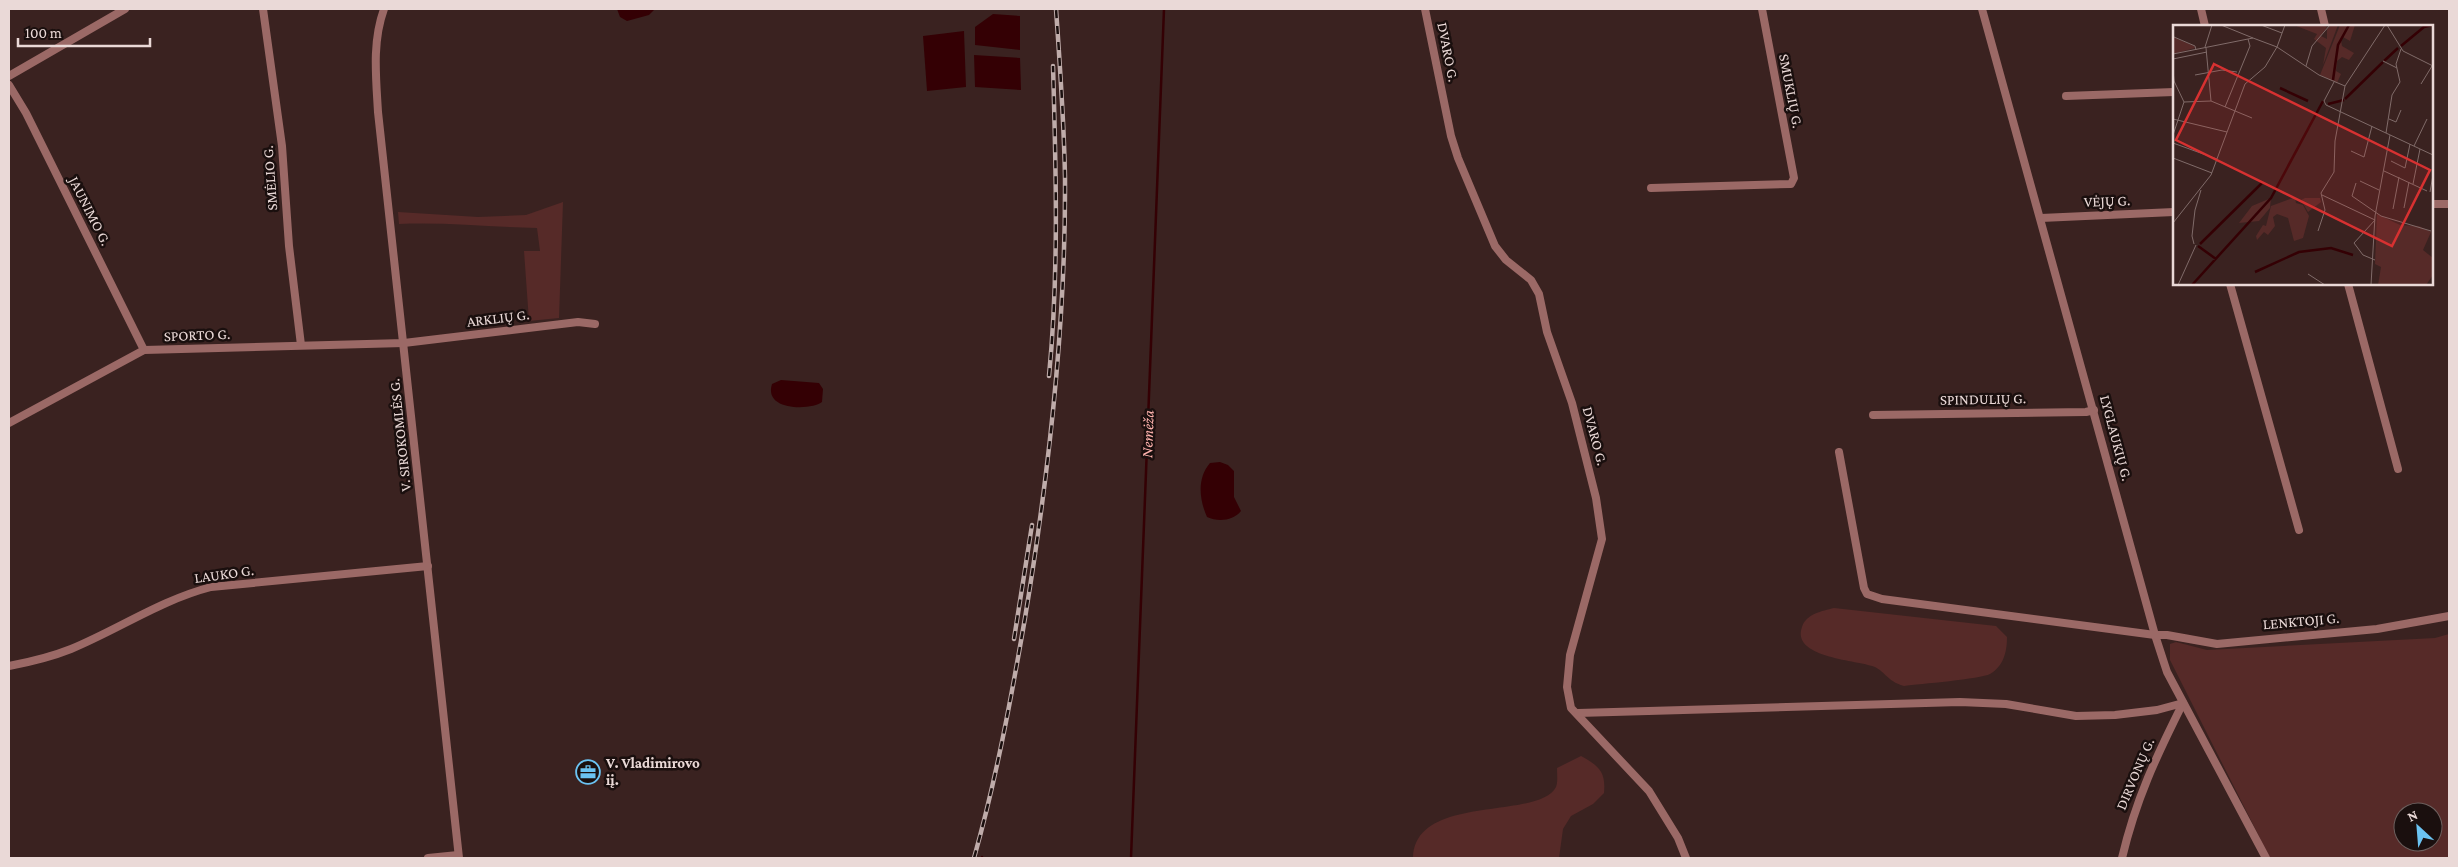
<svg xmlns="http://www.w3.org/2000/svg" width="2458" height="867" font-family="'Crimson Pro',serif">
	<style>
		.green { fill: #562a28; fill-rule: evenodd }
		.water { fill: #340004 }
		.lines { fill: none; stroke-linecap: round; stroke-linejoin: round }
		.stream { stroke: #340004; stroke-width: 2.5 }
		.minor { stroke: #9b6966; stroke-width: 8 }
		.rail-casing { stroke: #bfacaa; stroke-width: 4.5 }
		.rail { stroke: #1a0f0e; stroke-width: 2.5; stroke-dasharray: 8; stroke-linecap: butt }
		.labels { text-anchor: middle; stroke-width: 5; stroke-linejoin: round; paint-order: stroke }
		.street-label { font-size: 15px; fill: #ead9d7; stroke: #1a0f0e }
		.poi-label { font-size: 15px; font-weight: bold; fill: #ead9d7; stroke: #1a0f0e; text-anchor: start }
		.water-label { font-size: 16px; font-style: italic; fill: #fdb1ac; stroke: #1a0f0e }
		.inset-river { fill: none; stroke: #340004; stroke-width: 2.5 }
		.inset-road { fill: none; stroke: #806b69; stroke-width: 1 }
		.view { fill: #d73131; fill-opacity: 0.15; stroke: #d73131; stroke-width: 2.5 }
		.inset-edge { fill: none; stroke: #ead9d7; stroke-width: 2.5 }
	</style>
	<rect width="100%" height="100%" fill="#3a2220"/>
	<!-- green -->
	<g class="green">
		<path d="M563 202 559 318 529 321 524 251H540L537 228C491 227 445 222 399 224L398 212 478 217 526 215Z"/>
		<path d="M1834 608 1996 626 2007 637C2007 651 2004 666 1990 674 1981 679 1919 684 1904 686 1886 681 1885 670 1872 666 1854 660 1791 657 1802 627 1806 614 1822 611 1834 608Z"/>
		<path d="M2449 634V858H2270L2170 660V644L2176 642 2207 650 2435 638ZM2403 812H2433V842H2403Z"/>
		<path d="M1581 756C1599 766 1606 772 1604 793L1593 804 1571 816 1563 829 1559 858H1413C1415 793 1538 821 1556 787 1558 782 1557 774 1557 768Z"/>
	</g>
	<!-- water -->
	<g class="water">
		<polygon points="617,9 655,9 649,15 627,21 620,17"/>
		<polygon points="993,14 1020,16 1020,50 975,45 975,27"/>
		<polygon points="964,31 966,87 927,91 923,36"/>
		<polygon points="974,55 1020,58 1021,90 975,87"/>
		<path d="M781 380 819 383 823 389 822 402C813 410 763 412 772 384Z"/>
		<path d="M1220 462 1228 465 1234 471V497L1241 511C1233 521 1218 522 1207 517 1199 499 1197 478 1210 463Z"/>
	</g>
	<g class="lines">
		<!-- stream -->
		<g class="stream">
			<polyline points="982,858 982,857"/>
			<polyline points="1131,858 1164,9"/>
		</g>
		<!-- minor -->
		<g class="minor">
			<polyline points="263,9 282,146 289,246 301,345"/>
			<path d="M384 9C372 42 376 77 378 112L459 858"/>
			<polyline points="1425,9 1451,136 1458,158 1495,246 1506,260 1531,280 1539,294 1547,332 1572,403 1596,498 1602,539 1570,655 1567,687 1571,708 1649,791 1678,838 1686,858"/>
			<polyline points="1982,9 2155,635 2167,672 2266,858"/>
			<polyline points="2201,9 2205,26"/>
			<polyline points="2321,9 2325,26"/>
			<polyline points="9,76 125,9"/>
			<polyline points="9,85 26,113 144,350"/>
			<polyline points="2066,96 2174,92"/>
			<polyline points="1651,188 1791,184 1794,178 1762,9"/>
			<polyline points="2432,204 2449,204"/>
			<polyline points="2041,218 2174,212"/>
			<polyline points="2230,284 2299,530"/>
			<polyline points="2348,284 2398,469"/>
			<polyline points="1873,415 2086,412 2094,410"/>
			<polyline points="9,423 144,350 404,343 578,322 595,324"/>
			<polyline points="1839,452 1864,588 1867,594 1882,599 2155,635 2167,635 2217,644 2377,629 2449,616"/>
			<path d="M9 666C30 662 51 657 71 649 119 629 161 600 211 587L428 566"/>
			<polyline points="1578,713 1960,702 2006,704 2076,716 2115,715 2157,710 2183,703"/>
			<polyline points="428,858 458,855"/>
			<path d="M2122 858C2136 799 2156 757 2183 703"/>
		</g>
		<!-- rail casing -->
		<g class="rail-casing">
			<g id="rail">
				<path d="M1049 376C1059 273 1056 169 1053 66"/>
				<polyline points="1014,639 1032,525"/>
				<path d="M974 858C996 780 1011 699 1025 618 1049 473 1066 324 1065 177 1064 121 1060 65 1056 9"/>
			</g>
		</g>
		<!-- rail -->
		<use href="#rail" class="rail"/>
	</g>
	<!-- icons -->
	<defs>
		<g id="office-ring" transform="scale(1.25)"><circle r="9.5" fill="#1a0f0e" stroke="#6bc3f2" stroke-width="1.5"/><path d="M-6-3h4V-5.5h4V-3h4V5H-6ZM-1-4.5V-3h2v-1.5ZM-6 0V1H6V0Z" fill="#6bc3f2"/></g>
	</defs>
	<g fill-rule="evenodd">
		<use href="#office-ring" x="588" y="772"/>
	</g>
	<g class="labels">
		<!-- street labels -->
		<g class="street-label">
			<text transform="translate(1448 52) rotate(79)" y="5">DVARO G.</text>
			<text transform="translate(1791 91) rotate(79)" y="5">SMUKLIŲ G.</text>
			<text transform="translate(270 178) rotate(-94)" y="5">SMĖLIO G.</text>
			<text transform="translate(2107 201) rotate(-2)" y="5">VĖJŲ G.</text>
			<text transform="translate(90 211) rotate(63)" y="5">JAUNIMO G.</text>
			<text transform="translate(498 318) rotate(-7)" y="5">ARKLIŲ G.</text>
			<text transform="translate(197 335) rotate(-2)" y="5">SPORTO G.</text>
			<text transform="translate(1983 399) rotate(-1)" y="5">SPINDULIŲ G.</text>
			<text transform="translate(400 435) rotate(-96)" y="5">V. SIROKOMLĖS G.</text>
			<text transform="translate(1595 436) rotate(75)" y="5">DVARO G.</text>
			<text transform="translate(2116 438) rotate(75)" y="5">LYGLAUKIŲ G.</text>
			<text transform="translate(224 574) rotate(-8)" y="5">LAUKO G.</text>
			<text transform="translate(2301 621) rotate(-5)" y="5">LENKTOJI G.</text>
			<text transform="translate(2135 774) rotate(-67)" y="5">DIRVONŲ G.</text>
		</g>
		<!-- poi labels -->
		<g class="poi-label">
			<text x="606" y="768">V. Vladimirovo<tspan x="606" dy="17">iį.</tspan></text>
		</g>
		<!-- water labels -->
		<g class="water-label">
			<text transform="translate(1147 434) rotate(-88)" y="6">Nemėža</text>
		</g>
	</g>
	<!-- overview -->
	<g transform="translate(2173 25)">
		<rect width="260" height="260" fill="#3a2220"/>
		<path d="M121 0H149L154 2 148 11 154 14V4L158 0H165L150 40 153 23 141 14 144 9ZM167 0H182L177 16 170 12 168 15 169 21 181 28 176 35 169 32 164 36 163 46 168 49 164 58 147 50ZM0 12 21 21 22 23 0 29ZM122 172 123 178 130 180 136 191 130 213 121 216 115 193 104 189 100 192 102 201 95 210 91 207 84 215 83 211 90 200 93 201 98 181ZM98 173 97 183 86 196 66 198 79 181ZM132 173H147L148 177 135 187 128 175ZM204 189 227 200 246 201 258 207 250 225 260 233V250L253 260H205L208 242 202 239Z" fill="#562a28"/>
		<path class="inset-river" d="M228 21 251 2 260 0M211 36 225 23M160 55 165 20 176 0M107 63 135 76M172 74 210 37M155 79 171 75M27 219 90 157M25 221 43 234M82 247 126 227 158 223 180 230M19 260 98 173 150 76"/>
		<path class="inset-road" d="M48 0 80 13M88 0 109 8M214 0 230 26 260 41M1 12 22 21 23 25M32 22 39 0M33 23 38 76M0 29 80 13 104 22 112 0M0 34 34 27M210 36 224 43M133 41 139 21 157 0M0 45 1 56 11 77 0 110M22 50 49 45 64 47M161 57 151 76 153 80 260 130M248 59 259 41M11 77 38 76 79 93M52 82 77 21 75 14M0 94 54 107M216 94 223 97 228 85M213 108 219 70 227 57 223 39 228 24M0 118 44 134M241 121 254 94M178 126 191 132 199 101M0 133 39 148M218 136 232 143 237 119M211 146 254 166M187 156 206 165M183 158 179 171 208 191 258 206M240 159 247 124M257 167 260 150M149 170 202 195M231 183 236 157M220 184 226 152M0 198 38 150 72 59 92 42 104 22 146 50 172 61M145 206 152 185 148 168 161 147 162 116 172 61 212 0M21 219 19 211 22 185 28 165M202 235 190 230 181 218 202 195M135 249 152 260M5 260 23 220M198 260 202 191 217 110"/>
		<path class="view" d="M41 39 257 145 219 221 3 115Z"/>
		<rect width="260" height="260" class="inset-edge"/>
	</g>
	<!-- border -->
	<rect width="2458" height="867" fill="none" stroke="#ead9d7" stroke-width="20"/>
	<!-- north arrow -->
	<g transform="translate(2418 827) rotate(334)"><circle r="24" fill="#1a0f0e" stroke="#6d605e"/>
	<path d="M0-4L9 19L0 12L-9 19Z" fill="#6bc3f2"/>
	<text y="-8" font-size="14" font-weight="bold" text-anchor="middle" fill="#ead9d7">N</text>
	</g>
	<!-- scale -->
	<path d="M18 38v8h132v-8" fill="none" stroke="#ead9d7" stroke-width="2.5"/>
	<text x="25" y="38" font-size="15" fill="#ead9d7" stroke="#1a0f0e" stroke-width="4" paint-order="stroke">100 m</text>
</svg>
